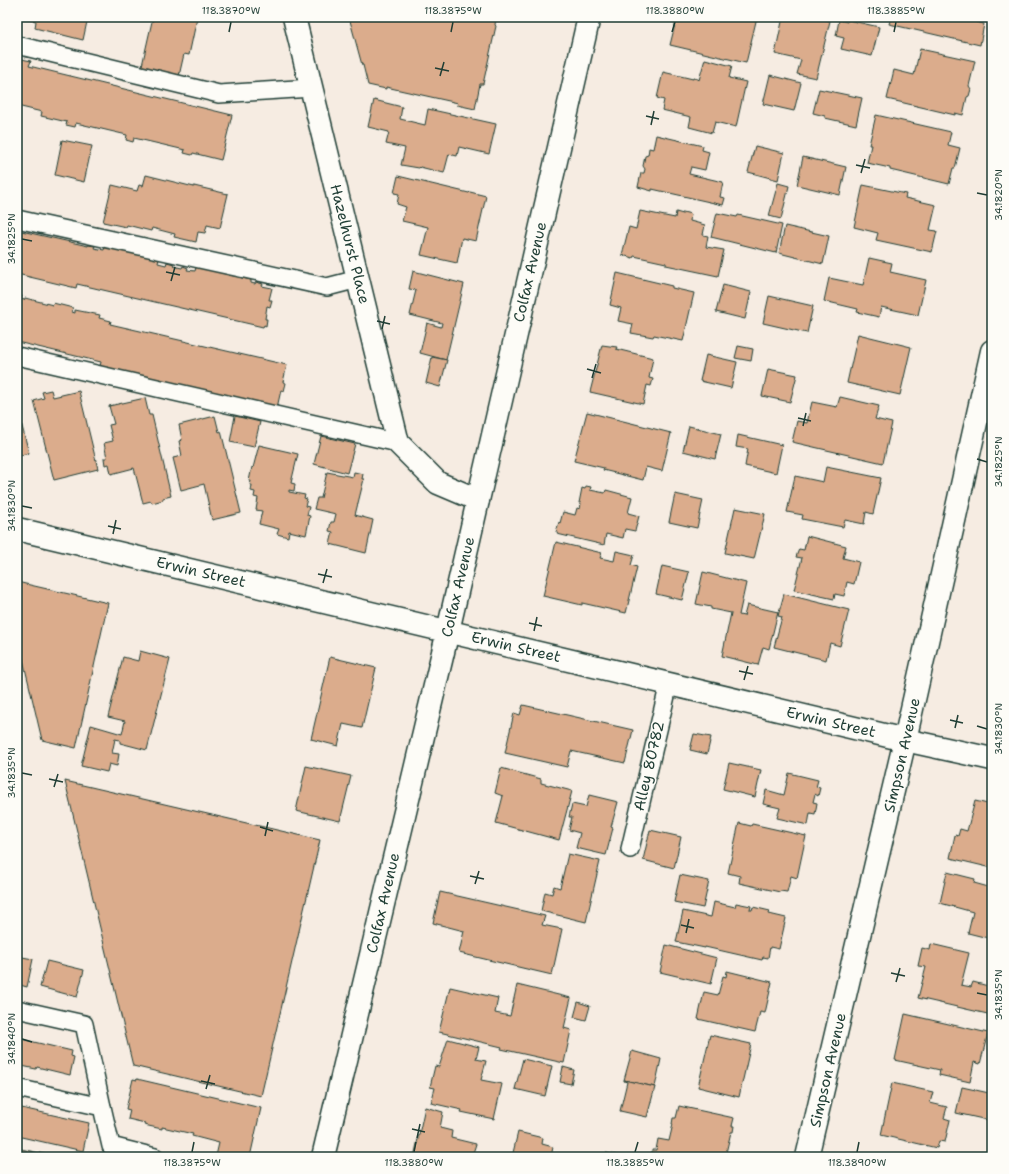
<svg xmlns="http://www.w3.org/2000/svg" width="1009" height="1174" font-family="'Shantell Sans',sans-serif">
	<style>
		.building { fill: #dbac8c; stroke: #1f3d34 }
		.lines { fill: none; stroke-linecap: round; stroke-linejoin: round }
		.service-casing { stroke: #1f3d34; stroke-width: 20 }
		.minor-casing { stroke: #1f3d34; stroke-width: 25 }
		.secondary-casing { stroke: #1f3d34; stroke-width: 25 }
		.service { stroke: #fdfcf7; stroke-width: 17 }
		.minor { stroke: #fdfcf7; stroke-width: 22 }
		.secondary { stroke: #fdfcf7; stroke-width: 22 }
		.ticks { fill: none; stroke: #1f3d34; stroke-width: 1.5 }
		.labels { text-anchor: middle; stroke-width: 3; stroke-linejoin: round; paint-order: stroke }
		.street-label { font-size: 15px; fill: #1f3d34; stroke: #fdfcf7 }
		.neatline { fill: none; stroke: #1f3d34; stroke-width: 1.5 }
		.ticks-label { font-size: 10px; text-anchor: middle; fill: #1f3d34 }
	</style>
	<rect width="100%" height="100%" fill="#f6ece2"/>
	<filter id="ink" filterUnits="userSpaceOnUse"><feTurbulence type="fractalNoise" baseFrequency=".025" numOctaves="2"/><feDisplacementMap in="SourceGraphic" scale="8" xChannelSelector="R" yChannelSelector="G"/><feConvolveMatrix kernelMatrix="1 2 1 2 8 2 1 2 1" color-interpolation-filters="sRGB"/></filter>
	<g filter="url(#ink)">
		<!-- building -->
		<g class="building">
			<polygon points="18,17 88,17 83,40 35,28 36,21"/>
			<polygon points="153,17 191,17 197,18 189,55 184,54 179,76 141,70"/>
			<polygon points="349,17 496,17 495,25 496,26 483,84 480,84 475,109 457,105 458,103 386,87 386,89 368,85 363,65 362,65"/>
			<polygon points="677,17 757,17 746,63 670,45"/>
			<polygon points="783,17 816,17 830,21 816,78 797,74 801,60 775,54"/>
			<polygon points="891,17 977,17 976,22 984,24 980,45 889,24"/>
			<polygon points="839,20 847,22 848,20 879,27 872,56 841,49 844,38 836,36"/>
			<polygon points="920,49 975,61 969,86 971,89 969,96 967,97 963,115 955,113 955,115 887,99 894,70 914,75"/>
			<polygon points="17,58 31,61 29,66 232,115 221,160 193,153 192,155 184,153 185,150 134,138 133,142 126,140 127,135 76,123 75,127 66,125 67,122 41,116 42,112 17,106"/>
			<polygon points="705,59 732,66 729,78 746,82 736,127 715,122 712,133 689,127 691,117 662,110 664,100 657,98 663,72 693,79 693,78 698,79 699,80"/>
			<polygon points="770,75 801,83 794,111 763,104"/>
			<polygon points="819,89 862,98 856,125 825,118 825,116 813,113"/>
			<polygon points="374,100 402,107 400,119 425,125 428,109 496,124 489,154 459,147 457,156 449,154 444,173 420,167 419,168 401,165 405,148 386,144 389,132 368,127"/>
			<polygon points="876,115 951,132 948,145 960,148 955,168 953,168 949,184 890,170 890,168 867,163 871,145 869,145"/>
			<polygon points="656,135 703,146 702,150 709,152 705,170 691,167 689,174 723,182 720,197 725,198 723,205 652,189 652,191 638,187 641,173 644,173 645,169 643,166 645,156 648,155 649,148 653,149"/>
			<polygon points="62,140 92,146 84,182 55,175"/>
			<polygon points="755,146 784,153 778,180 748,172"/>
			<polygon points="803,157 846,167 840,195 797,185"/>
			<polygon points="146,175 194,187 194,186 228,194 220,228 207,225 205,233 198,232 196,242 174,237 175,234 152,228 151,231 127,225 126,227 103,222 112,185 137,191 139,185 143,186"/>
			<polygon points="398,176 469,193 470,192 486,196 476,241 462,238 457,263 421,255 428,227 402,221 406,207 397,204 399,194 394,193"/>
			<polygon points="778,183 789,186 781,219 769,216"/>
			<polygon points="863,185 906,194 905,198 936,205 930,230 937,231 932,252 876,240 878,233 854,227"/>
			<polygon points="640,211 675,218 676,212 683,214 683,212 691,214 690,221 705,225 703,235 708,236 706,247 724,250 718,276 666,265 666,263 634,256 633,258 622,255 629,227 636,229"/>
			<polygon points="717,213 737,217 738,215 782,225 776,253 711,237"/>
			<polygon points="785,226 829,236 823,264 779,253"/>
			<polygon points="17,230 88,246 88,245 95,246 94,248 104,250 105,246 159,259 158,263 166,265 167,262 174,264 173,266 182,268 183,266 188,268 187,270 195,271 196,267 251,280 251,283 255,284 256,282 263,284 262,286 272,288 269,300 272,300 270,307 267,306 265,319 267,319 266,326 264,325 263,327 77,284 76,288 17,274"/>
			<polygon points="869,258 892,263 890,272 926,280 918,315 881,307 879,317 857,312 858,309 824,301 829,278 863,285"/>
			<polygon points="413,271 464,284 446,360 420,353 427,323 441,327 442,323 410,315 416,290 409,289"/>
			<polygon points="617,273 672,286 672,288 694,293 683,341 654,335 653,337 631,333 633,324 618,321 621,308 610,305"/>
			<polygon points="723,285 751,292 745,319 716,312"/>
			<polygon points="17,295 22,296 21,299 24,300 25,298 53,305 53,303 73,308 72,312 75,313 75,310 100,315 99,318 111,321 110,324 287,365 283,382 286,383 284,391 281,390 277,408 262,405 262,403 251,401 250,405 244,400 192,387 191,391 100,366 101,362 17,342"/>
			<polygon points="769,296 813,306 807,333 763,323"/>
			<polygon points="858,334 911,347 900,395 847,383"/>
			<polygon points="602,345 617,347 616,349 653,358 649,378 653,379 651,386 647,385 643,404 590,392"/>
			<polygon points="738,346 753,349 751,361 735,358"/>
			<polygon points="706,355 737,362 731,388 700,381"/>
			<polygon points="432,357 447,360 440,387 426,383"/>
			<polygon points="768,369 797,375 790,402 762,396"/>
			<polygon points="51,390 53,397 79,391 98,469 54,480 34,401 44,398 42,392"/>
			<polygon points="840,397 879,406 875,419 892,423 883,463 792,442 797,421 807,423 812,402 837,407"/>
			<polygon points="145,398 149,415 152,415 171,496 163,498 163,500 152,503 151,501 143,503 134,468 111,474 109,464 105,465 104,458 107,458 104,443 113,441 109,425 114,424 109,406"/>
			<polygon points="17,407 29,453 17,456"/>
			<polygon points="587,412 671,433 662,471 646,467 643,480 603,470 604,468 574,461"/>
			<polygon points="215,416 219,432 221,431 241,513 212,520 204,484 181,490 173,458 182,456 179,441 182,440 179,425"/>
			<polygon points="235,416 260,422 254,447 230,442"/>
			<polygon points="689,426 721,434 715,459 683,451"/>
			<polygon points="738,435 782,445 776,473 745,466 748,449 736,447"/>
			<polygon points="321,436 355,444 347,473 314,464"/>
			<polygon points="259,445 298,454 291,483 295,484 294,491 289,490 289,492 305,495 304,498 307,499 305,506 309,507 307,515 310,516 306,535 289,531 288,537 277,534 279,529 259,524 262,511 256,510 258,498 254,497 255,492 251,491 252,485 250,485 251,481 249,481 252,467 253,468"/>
			<polygon points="826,467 881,478 873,514 866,512 864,524 845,520 843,527 802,519 803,515 787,512 795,476 823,482"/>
			<polygon points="327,472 353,477 354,472 363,474 362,479 364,479 355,515 373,520 366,553 330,544 333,532 329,531 331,522 334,522 336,514 314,509 317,498 321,498"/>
			<polygon points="586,486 591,487 590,490 605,493 606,490 632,497 628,513 639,516 635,531 625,529 623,538 606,534 604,545 557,534 558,532 556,532 559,522 560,523 563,512 575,515 577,508 580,509 581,503 579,503 582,488 585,489"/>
			<polygon points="675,494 703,500 697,528 669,522"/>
			<polygon points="735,508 765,514 754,559 725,553"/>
			<polygon points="807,536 846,546 843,558 859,562 854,584 847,582 844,596 835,594 834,599 794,590 802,558 796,557 799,549 804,550"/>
			<polygon points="556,542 602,553 600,558 614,561 616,551 634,555 631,565 637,567 626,613 582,603 582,605 543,596"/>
			<polygon points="662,566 689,572 682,600 656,594"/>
			<polygon points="703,572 746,583 739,615 744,616 747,605 778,612 769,649 763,647 758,665 722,656 731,613 711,609 711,607 696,604"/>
			<polygon points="17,582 108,603 76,748 42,740 17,634"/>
			<polygon points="784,594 849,610 840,646 830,643 826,660 774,647 782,617 778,616"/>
			<polygon points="140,651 170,659 147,750 120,743 120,740 115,739 112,753 119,754 117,766 109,764 107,772 81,766 91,725 122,734 125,721 108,717 123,657 138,661"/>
			<polygon points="330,657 376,668 362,728 343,724 338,746 311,739"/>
			<polygon points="523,705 633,730 625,763 571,751 567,767 505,753 514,713 520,715"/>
			<polygon points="694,734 711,737 707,754 690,750"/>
			<polygon points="729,763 761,770 755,797 723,789"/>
			<polygon points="306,766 351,776 340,821 296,811"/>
			<polygon points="501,768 541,779 541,783 572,791 559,840 496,823 503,796 495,793"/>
			<polygon points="789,773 818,780 816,787 820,788 818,796 815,794 813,802 817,803 815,814 810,813 808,825 777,818 780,808 763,804 766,790 784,795"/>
			<polygon points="65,781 320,840 261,1096 133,1066"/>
			<polygon points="589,795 618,802 611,827 613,828 606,855 576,848 580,833 569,830 572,817 569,817 572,804 586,807"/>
			<polygon points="975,801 992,805 992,868 950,858 955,835 958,836 960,829 967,831"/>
			<polygon points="739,823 751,826 752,824 806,836 797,878 791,876 787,892 780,891 780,892 739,883 740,876 728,873"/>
			<polygon points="650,830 681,837 674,868 643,860"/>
			<polygon points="568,854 600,861 586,922 541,911 545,892 552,894 554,886 560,888"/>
			<polygon points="947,872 975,879 974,883 992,888 992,939 968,933 973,912 940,903"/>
			<polygon points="680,875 709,881 703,908 674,902"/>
			<polygon points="440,892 545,916 542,925 562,929 552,975 459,953 464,931 433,923"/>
			<polygon points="714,902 735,907 736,903 751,906 750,910 752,910 753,907 770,911 769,914 786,918 779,949 770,947 768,958 763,957 762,960 705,947 705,948 676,942 683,911 711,917"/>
			<polygon points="931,944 969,953 961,985 971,987 973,982 992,987 992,1015 918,998 926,967 918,966 922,948 930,950"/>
			<polygon points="666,945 717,958 711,984 660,972"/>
			<polygon points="17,956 33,959 27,987 20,985 19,992 17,992"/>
			<polygon points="47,961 84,970 77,997 40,987"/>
			<polygon points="727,971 772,982 765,1013 760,1012 755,1032 698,1019 704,992 718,995 723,976 726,977"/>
			<polygon points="517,985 571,998 564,1028 571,1030 564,1063 501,1049 502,1047 439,1032 450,987 498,998 495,1013 510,1016"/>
			<polygon points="578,1002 590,1006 586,1020 574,1017"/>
			<polygon points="905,1014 988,1033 980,1064 974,1062 970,1082 939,1075 940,1070 895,1060"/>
			<polygon points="710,1035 751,1044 739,1097 698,1087"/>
			<polygon points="17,1038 72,1051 71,1056 74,1057 70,1075 37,1067 36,1069 17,1065"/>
			<polygon points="448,1039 479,1047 476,1059 486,1061 481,1080 502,1084 494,1119 461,1112 462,1110 431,1103 435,1088 430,1087 435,1066 439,1067"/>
			<polygon points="632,1051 661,1059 655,1087 624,1080"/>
			<polygon points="523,1059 552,1066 545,1096 515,1089"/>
			<polygon points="563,1067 574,1070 571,1084 560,1082"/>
			<polygon points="133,1079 137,1080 137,1079 261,1108 250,1157 222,1157 216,1156 219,1143 192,1136 193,1134 162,1127 162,1129 144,1125 145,1123 128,1119 130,1110 126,1109"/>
			<polygon points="624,1080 655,1087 647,1117 620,1111 627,1082 624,1081"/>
			<polygon points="892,1083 933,1092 930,1103 947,1107 944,1118 950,1120 945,1142 939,1141 937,1148 881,1135"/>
			<polygon points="962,1087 989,1093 988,1097 992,1098 992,1121 956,1113"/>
			<polygon points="679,1106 734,1118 732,1126 734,1126 733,1132 731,1132 725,1157 659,1157 654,1156 655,1154 652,1153 652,1150 656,1150 658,1139 669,1141 673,1124 672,1124 673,1118 676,1118"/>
			<polygon points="17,1107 89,1123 83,1151 17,1136"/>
			<polygon points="425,1107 443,1112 440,1128 452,1131 451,1138 476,1144 473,1153 490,1157 414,1157"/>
			<polygon points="518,1132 543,1138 542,1144 553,1147 551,1157 512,1157"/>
			<polygon points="17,1148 52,1156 52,1157 17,1157"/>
			<polygon points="606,1153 624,1157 605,1157"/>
		</g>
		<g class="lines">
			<!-- service casing -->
			<g class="service-casing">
				<g id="service">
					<polyline points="17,45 219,94 312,88"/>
					<polyline points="17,219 327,287 358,279"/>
					<polyline points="17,356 398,443"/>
					<polyline points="630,849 669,683"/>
					<polyline points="17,1009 84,1024 102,1107"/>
					<polyline points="17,1088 102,1107 111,1146 155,1157"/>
				</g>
			</g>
			<!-- minor casing -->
			<g class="minor-casing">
				<g id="minor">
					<polyline points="294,17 398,443 438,483 478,500"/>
					<polyline points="17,529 905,740 992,759"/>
					<polyline points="807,1157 905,740 992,351"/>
				</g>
			</g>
			<!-- secondary casing -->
			<g class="secondary-casing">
				<polyline id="secondary" points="323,1157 448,631 589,17"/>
			</g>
			<!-- service -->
			<use href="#service" class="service"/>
			<!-- minor -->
			<use href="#minor" class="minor"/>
			<!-- secondary -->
			<use href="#secondary" class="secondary"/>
		</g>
	</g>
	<!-- ticks -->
	<path class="ticks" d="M229 32 231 22M451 32 453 22M672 32 675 22M894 32 896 22M435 68 449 71M440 76 444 62M646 116 659 119M651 125 654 111M856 165 870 168M861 173 865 159M977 193 987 195M22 239 32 241M166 272 180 275M171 281 175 267M377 321 390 324M382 329 385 316M587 369 601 373M592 378 596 364M798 418 811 421M803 426 806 413M977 459 987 462M22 506 32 508M108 526 121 529M113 534 116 520M318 574 332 577M323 583 327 569M529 623 542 626M534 631 537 617M739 671 753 674M744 680 748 666M950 720 963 723M977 726 987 729M955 728 958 715M22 773 32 775M49 779 63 782M54 787 58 774M260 827 273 831M265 836 268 822M470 876 484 879M475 884 479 871M681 925 694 928M686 933 689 919M891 973 905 976M896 982 900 968M977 993 987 995M22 1039 32 1042M201 1081 215 1084M206 1089 210 1075M412 1129 425 1132M417 1138 420 1124M192 1152 194 1142M414 1152 416 1142M635 1152 638 1142M857 1152 859 1142"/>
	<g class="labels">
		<!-- street labels -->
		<g class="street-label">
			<text transform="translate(350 244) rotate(76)" y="5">Hazelhurst Place</text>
			<text transform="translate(530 272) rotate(-77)" y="5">Colfax Avenue</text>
			<text transform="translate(201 572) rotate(13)" y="5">Erwin Street</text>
			<text transform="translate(458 587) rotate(-77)" y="5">Colfax Avenue</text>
			<text transform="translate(516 647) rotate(13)" y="5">Erwin Street</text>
			<text transform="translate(831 722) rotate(13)" y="5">Erwin Street</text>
			<text transform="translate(902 755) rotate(-77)" y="5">Simpson Avenue</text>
			<text transform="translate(649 766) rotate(-77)" y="5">Alley 80782</text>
			<text transform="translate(383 903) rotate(-77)" y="5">Colfax Avenue</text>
			<text transform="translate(828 1070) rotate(-77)" y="5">Simpson Avenue</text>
		</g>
	</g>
	<!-- margin -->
	<rect width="1009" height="1174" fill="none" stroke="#fdfcf7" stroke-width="44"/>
	<rect x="22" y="22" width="965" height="1130" class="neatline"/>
	<g class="ticks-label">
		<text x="231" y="14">118.3870°W</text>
		<text x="453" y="14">118.3875°W</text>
		<text x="675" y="14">118.3880°W</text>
		<text x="896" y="14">118.3885°W</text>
		<text transform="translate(998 195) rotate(-90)" y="4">34.1820°N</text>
		<text transform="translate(11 239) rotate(-90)" y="4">34.1825°N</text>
		<text transform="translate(998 462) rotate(-90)" y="4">34.1825°N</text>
		<text transform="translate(11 506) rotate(-90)" y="4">34.1830°N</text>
		<text transform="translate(998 729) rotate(-90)" y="4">34.1830°N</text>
		<text transform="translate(11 773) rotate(-90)" y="4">34.1835°N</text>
		<text transform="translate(998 995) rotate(-90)" y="4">34.1835°N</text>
		<text transform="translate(11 1039) rotate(-90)" y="4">34.1840°N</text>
		<text x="192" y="1166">118.3875°W</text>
		<text x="414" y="1166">118.3880°W</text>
		<text x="635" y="1166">118.3885°W</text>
		<text x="857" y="1166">118.3890°W</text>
	</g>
</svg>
